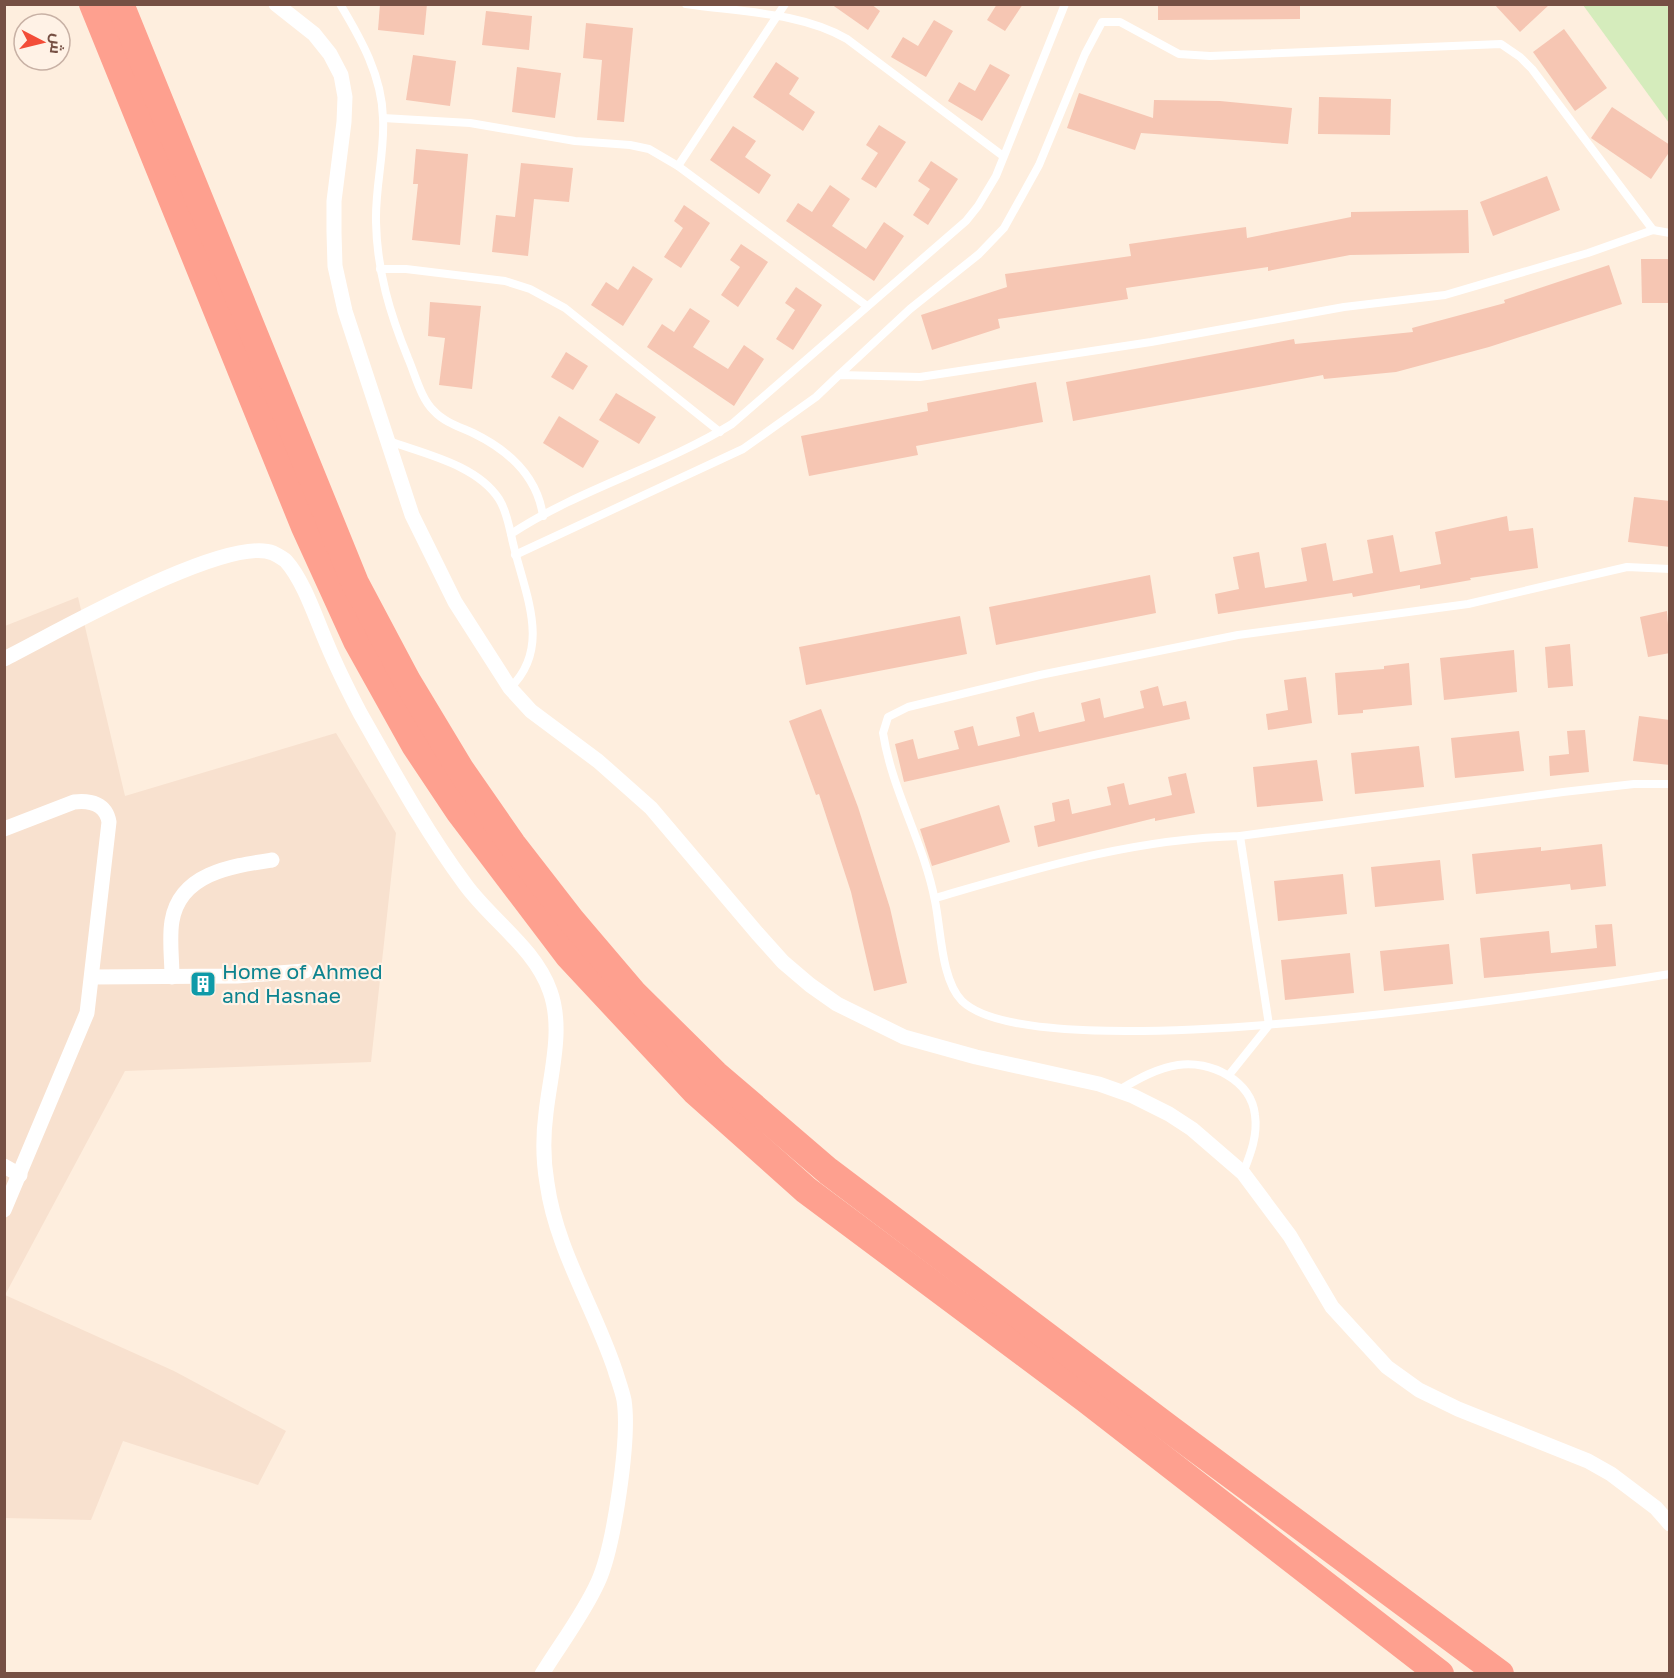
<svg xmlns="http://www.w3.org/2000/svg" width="1674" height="1678" font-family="'Golos Text',Cairo,sans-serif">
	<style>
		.residential { fill: #f8e1cf }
		.green { fill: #d5ecbc }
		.building { fill: #f6c6b3 }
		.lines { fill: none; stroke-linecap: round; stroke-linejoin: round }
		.lane { stroke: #fff; stroke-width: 8 }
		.street { stroke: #fff; stroke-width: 15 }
		.highway { stroke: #fea08f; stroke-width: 28 }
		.labels { text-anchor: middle; stroke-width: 4.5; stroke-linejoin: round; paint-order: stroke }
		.culture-label { font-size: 21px; fill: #0d838f; stroke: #fff2e6; text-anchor: start }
	</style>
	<rect width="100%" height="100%" fill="#feeede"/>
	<!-- residential -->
	<polygon class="residential" points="78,597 125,796 336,733 396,833 371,1062 125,1071 5,1295 174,1371 286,1431 258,1485 123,1441 91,1520 5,1518 5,626"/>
	<!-- green -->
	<polygon class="green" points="1583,5 1669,5 1669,123"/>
	<!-- building -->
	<g class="building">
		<polygon points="380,4 427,4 424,35 378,30"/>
		<polygon points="831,4 871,4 880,11 868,30"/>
		<polygon points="997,4 1023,4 1005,31 987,20"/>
		<polygon points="1158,4 1300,4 1300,19 1158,20"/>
		<polygon points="1494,4 1550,4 1520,32"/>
		<polygon points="486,11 532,16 529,50 482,45"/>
		<polygon points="934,20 953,31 926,77 891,57 903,37 918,46"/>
		<polygon points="586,23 633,28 624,122 597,120 602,60 583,58"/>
		<polygon points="1564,29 1607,88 1575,111 1533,52"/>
		<polygon points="413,55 456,61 450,106 406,100"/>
		<polygon points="776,62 799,78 789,94 815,112 803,131 753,97"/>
		<polygon points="990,64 1010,75 982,121 948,101 959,82 975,91"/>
		<polygon points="517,67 561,73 555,118 512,112"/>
		<polygon points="1079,93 1153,118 1154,100 1220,101 1292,108 1288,144 1141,133 1135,150 1067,128"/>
		<polygon points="1319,97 1391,99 1390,135 1318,134"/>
		<polygon points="1612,107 1670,145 1670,151 1651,179 1591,138"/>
		<polygon points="879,125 906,142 876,188 861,179 878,153 866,145"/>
		<polygon points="733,126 756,141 745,157 771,175 759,194 710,160"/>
		<polygon points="416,149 468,154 460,245 412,240 418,184 413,184"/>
		<polygon points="931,161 958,179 928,225 913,215 930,189 918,181"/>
		<polygon points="521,163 573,168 569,202 534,199 528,256 492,252 496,215 515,217"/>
		<polygon points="1547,176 1560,210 1493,236 1480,202"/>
		<polygon points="830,185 850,199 832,226 866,249 884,222 904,236 874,281 786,221 798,203 812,212"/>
		<polygon points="684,205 710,223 681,268 664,257 683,228 674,221"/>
		<polygon points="1468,210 1469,253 1350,255 1268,271 1268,267 1126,288 1128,299 998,319 1000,328 932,350 921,315 1007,287 1005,274 1131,256 1129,244 1246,227 1247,238 1351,217 1351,212"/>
		<polygon points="741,244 768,262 738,307 721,295 740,267 730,260"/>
		<polygon points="1641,259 1670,259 1670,303 1642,303"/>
		<polygon points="1609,265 1622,304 1489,347 1396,372 1324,379 1323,375 1073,421 1066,382 1294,339 1295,344 1413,332 1412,328 1505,303 1504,300"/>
		<polygon points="633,266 653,279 623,326 591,305 606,282 618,290"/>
		<polygon points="796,287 822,305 793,350 776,339 795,310 785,303"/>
		<polygon points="430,302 481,306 472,389 439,385 445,338 428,336"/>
		<polygon points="690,308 710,321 693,347 728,369 744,345 764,359 734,406 647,347 662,324 674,332"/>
		<polygon points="566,352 588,366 573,390 551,377"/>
		<polygon points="1036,382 1043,422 916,446 918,455 809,476 801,436 928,411 927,403"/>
		<polygon points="616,393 656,417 639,444 599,420"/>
		<polygon points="559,416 599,441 583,468 543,443"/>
		<polygon points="1634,497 1670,501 1670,547 1628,542"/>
		<polygon points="1507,516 1509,531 1533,528 1538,568 1470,578 1471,580 1420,589 1420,585 1353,597 1352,593 1218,614 1215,594 1239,589 1233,557 1259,552 1265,588 1307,581 1301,548 1326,543 1333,581 1373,573 1367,540 1393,535 1400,572 1441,564 1435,532"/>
		<polygon points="1150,575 1156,613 996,645 989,607"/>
		<polygon points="1667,611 1670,653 1648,657 1640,617"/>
		<polygon points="960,616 967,654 806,685 799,647"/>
		<polygon points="1570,644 1573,686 1548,688 1545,647"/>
		<polygon points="1514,650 1517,692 1444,700 1440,658"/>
		<polygon points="1409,663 1412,705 1363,710 1363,713 1338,715 1335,673 1384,669 1384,666"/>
		<polygon points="1306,677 1312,723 1268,730 1266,714 1288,710 1284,680"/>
		<polygon points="1158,686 1163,706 1186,701 1190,719 904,782 895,744 913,739 918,759 959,749 954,731 973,726 978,746 1020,736 1016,717 1034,712 1039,732 1085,721 1081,703 1100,698 1104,718 1144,708 1140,691"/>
		<polygon points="821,709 858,807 890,908 907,983 874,991 851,892 819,794 816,795 789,721"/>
		<polygon points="1639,716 1670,720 1670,765 1633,761"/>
		<polygon points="1585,730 1589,772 1550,776 1549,756 1569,754 1567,731"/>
		<polygon points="1519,731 1524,771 1455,778 1451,738"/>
		<polygon points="1419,746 1424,787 1355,794 1351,753"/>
		<polygon points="1317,760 1323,801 1257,807 1253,767"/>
		<polygon points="1186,773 1195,813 1155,821 1155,818 1038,847 1034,826 1055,821 1052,803 1069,799 1072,814 1111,805 1107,787 1124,783 1129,805 1172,795 1168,777"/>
		<polygon points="999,805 1010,842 932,866 920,829"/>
		<polygon points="1602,844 1606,886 1571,890 1570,884 1476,894 1472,854 1541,847 1541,851"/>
		<polygon points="1440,860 1444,900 1375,907 1371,867"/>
		<polygon points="1343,874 1347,914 1278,921 1274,881"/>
		<polygon points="1612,924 1616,966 1484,978 1480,938 1549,931 1551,953 1597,948 1595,925"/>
		<polygon points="1449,944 1453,984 1384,991 1380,951"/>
		<polygon points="1350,953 1354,993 1285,1000 1281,960"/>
	</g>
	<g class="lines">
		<!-- lane -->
		<g class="lane">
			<path d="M340 4C361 39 382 76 383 118 385 152 375 187 376 222 377 271 390 314 408 358 415 374 421 399 434 411 444 422 460 427 473 433 508 450 537 475 543 516"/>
			<path d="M686 4C739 12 801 12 847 39L1003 156"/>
			<polyline points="383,118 470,123 575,141 630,145 649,149 678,166 867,306"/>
			<polyline points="678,166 785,4"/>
			<polyline points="380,269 406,269 505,281 530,289 565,308 720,432"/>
			<polyline points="839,375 910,309 979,254 1004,228 1039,165 1085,54 1102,22 1120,22 1179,54 1210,56 1501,44 1520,57 1532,69 1653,230"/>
			<path d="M389 441C425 454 477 465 499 499 506 510 508 522 511 534"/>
			<polyline points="515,555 743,449 816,397 839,375 920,377 1151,342 1344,307 1445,295 1588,253 1653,230 1670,233"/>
			<path d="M1670 569 1627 567 1468 604 1238 635 1040 675 908 707 888 717 883 733C892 791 924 843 935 901 941 929 941 980 962 1001 1037 1074 1554 993 1670 974"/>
			<path d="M510 688C555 645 521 587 511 534 579 489 662 467 732 424L966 221 978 206 996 176 1065 4"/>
			<path d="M935 898C1039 868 1131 839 1240 836L1563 792 1634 784H1670"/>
			<polyline points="1229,1075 1269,1025 1240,836"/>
			<path d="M1119 1090C1138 1079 1157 1068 1178 1065 1210 1060 1251 1080 1255 1115 1258 1136 1250 1155 1243 1173"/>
		</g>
		<!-- street -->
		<g class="street">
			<polyline points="276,4 314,34 330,54 341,75 345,97 344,122 334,201 334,232 335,266 345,311 412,515 455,602 510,688 531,711 598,761 651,808 757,933 783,962 810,985 837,1004 904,1037 976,1057 1099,1084 1133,1096 1169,1114 1192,1129 1243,1173 1290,1236 1332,1307 1387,1367 1419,1390 1458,1409 1588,1461 1611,1474 1656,1508 1670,1524"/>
			<path d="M4 659C52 635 227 534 273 553 275 554 284 559 286 561 304 581 316 619 327 644 337 668 348 690 360 713 393 771 425 830 465 884 491 920 535 948 550 991 564 1029 550 1075 546 1113 543 1136 543 1160 547 1183 556 1249 594 1307 615 1370 618 1380 622 1390 624 1400 630 1438 614 1547 598 1582 583 1615 561 1643 542 1674"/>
			<path d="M4 829 74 802C91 800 106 804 109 822L87 1013 4 1210"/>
			<polyline points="93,977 237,976 305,971"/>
			<path d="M172 977C172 959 169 938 172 921 180 873 232 866 272 860"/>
			<polyline points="4,1166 20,1175"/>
		</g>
		<!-- highway -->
		<g class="highway">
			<polyline points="93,4 305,527 357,641 415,745 459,811 569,956 695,1091 806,1190 1086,1399 1440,1674"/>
			<polyline points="120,4 355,583 407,681 460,769 512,844 571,920 634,994 715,1074 828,1171 1171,1430 1500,1674"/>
		</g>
	</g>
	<!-- icons -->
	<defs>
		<g id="building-square" transform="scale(1.35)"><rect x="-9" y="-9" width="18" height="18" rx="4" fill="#0f9aa8" stroke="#fff2e6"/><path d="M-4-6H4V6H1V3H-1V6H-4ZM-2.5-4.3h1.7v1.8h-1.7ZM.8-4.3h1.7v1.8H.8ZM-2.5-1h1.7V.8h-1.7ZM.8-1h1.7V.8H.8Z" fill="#fff"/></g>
	</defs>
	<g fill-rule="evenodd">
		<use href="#building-square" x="203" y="984"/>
	</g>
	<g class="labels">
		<!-- culture labels -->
		<g class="culture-label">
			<text x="222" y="979">Home of Ahmed<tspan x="222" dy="24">and Hasnae</tspan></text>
		</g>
	</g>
	<!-- border -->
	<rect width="1674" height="1678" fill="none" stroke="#765044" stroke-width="12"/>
	<!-- north arrow -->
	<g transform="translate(42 42) rotate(97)"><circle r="28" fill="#fff2e6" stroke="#c8b1a5" stroke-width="1.5"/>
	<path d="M0-4.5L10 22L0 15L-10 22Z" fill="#f34d38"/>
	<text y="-9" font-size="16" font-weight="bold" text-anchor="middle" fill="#765044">ش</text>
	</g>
</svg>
